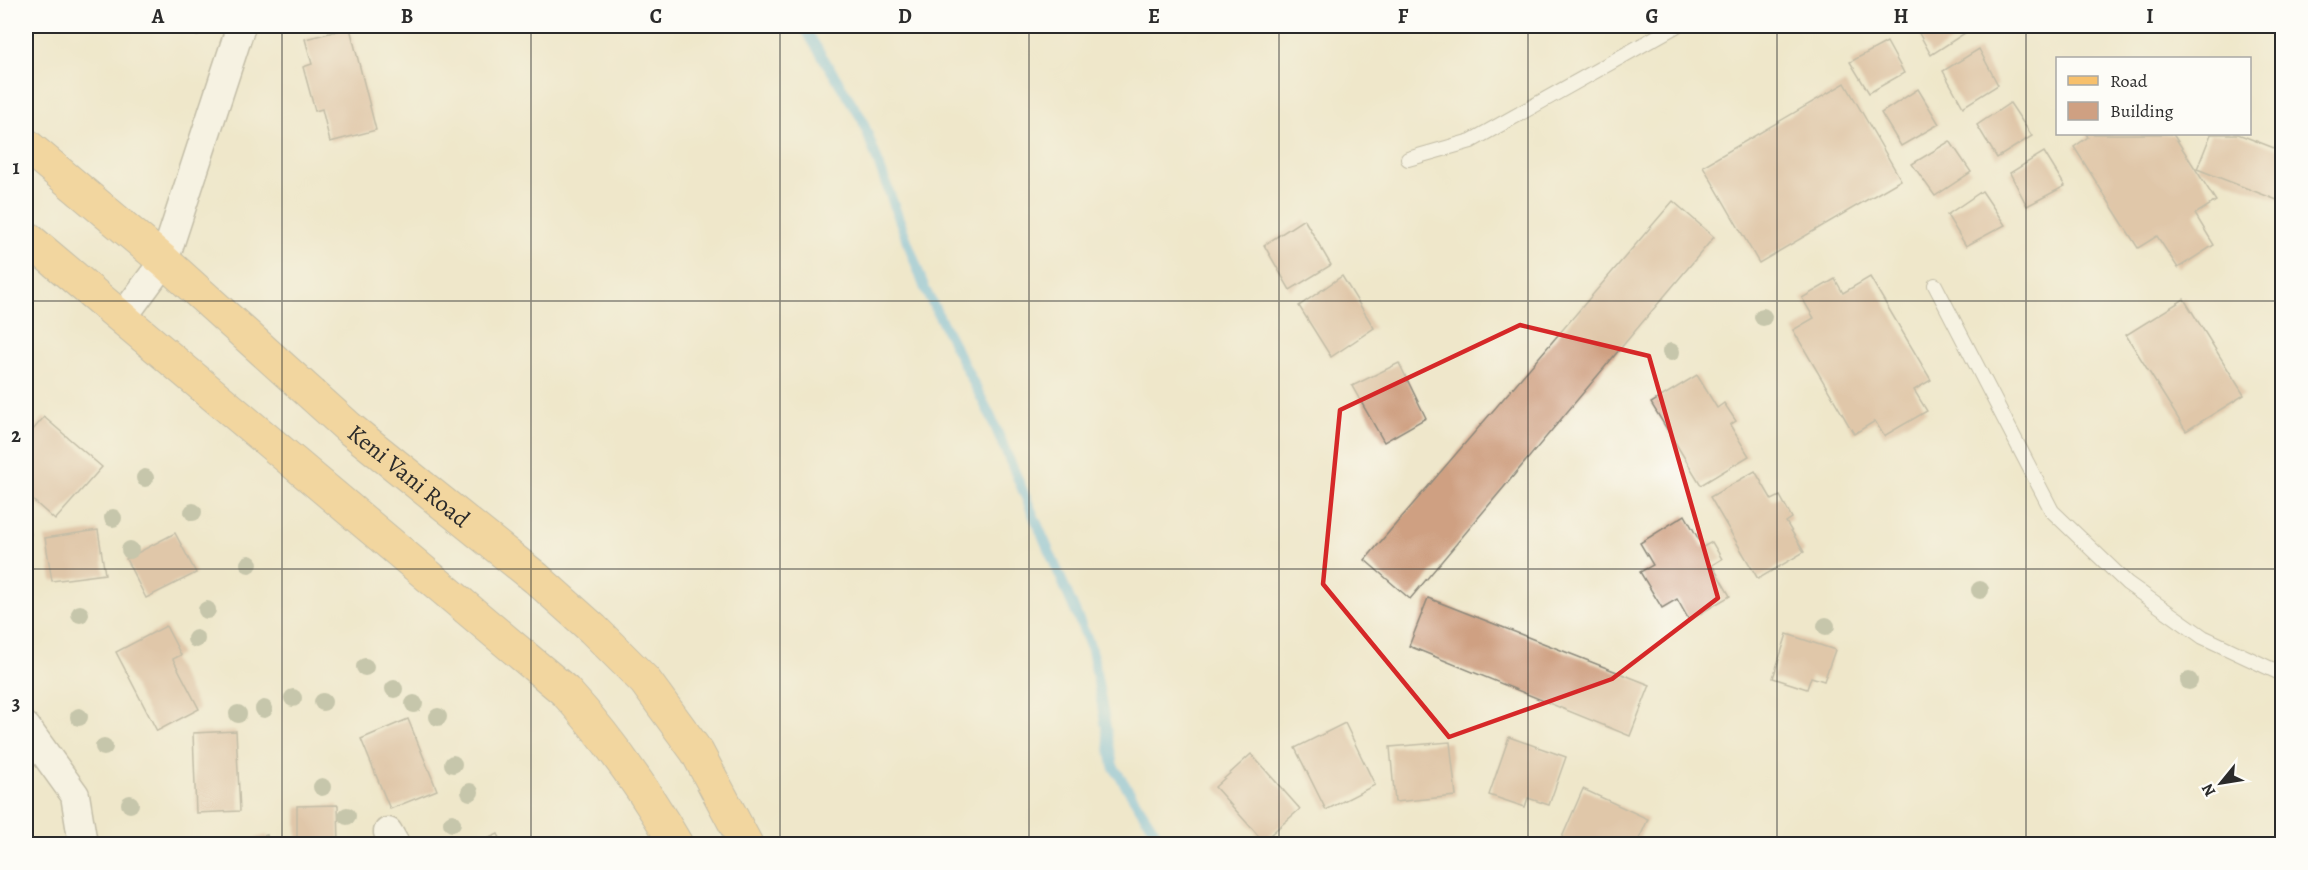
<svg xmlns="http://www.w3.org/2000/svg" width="2308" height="870" font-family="Alegreya,serif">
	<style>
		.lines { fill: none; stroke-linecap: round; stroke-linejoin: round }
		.stream { stroke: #68b9e3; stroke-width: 10 }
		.building { fill: #cfa082 }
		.lane-casing { stroke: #8d897b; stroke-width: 16 }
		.street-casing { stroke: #8d897b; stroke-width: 31 }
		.primary-casing { stroke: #8d897b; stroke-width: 35 }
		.lane { stroke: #fff; stroke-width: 14 }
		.street { stroke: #fff; stroke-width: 28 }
		.primary { stroke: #f7c06c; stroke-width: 33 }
		.tree { fill: #959d85 }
		.marked { fill: none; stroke: #d62828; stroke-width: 4.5; stroke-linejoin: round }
		.grid { fill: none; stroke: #2b2b2b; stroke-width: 1.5; stroke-opacity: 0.55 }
		.labels { text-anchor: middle; stroke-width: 4.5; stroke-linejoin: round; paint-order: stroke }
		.street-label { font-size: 24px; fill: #2b2b2b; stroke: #fdfcf7 }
		.neatline { fill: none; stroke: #2b2b2b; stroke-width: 2 }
		.grid-label { font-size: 20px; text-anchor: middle; font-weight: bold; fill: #2b2b2b }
	</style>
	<rect width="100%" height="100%" fill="#fdfcf7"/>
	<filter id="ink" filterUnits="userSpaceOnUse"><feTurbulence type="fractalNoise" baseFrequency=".0167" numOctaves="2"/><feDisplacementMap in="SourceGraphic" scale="12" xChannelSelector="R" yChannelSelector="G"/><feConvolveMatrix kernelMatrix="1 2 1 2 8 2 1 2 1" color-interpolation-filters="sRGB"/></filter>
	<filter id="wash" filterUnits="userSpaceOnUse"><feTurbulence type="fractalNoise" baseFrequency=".008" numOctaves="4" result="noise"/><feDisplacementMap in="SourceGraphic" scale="24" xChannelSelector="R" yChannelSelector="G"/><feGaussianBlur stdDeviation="1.35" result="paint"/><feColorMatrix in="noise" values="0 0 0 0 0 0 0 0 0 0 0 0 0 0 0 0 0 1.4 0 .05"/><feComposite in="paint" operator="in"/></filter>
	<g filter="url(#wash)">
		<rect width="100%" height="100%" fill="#efe7cb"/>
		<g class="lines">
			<!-- stream -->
			<polyline class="stream" points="803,26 862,119 925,289 990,415 1092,650 1113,766 1163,844"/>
		</g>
		<g id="blocks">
			<!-- building -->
			<g class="building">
				<polygon points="187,26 208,26 197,36"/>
				<polygon points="1915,26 1961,26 1965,33 1931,55"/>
				<polygon points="350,28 376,130 330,142 322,109 315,111 303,67 312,64 305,39"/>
				<polygon points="1887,42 1904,73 1869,93 1850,62"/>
				<polygon points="1979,49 1998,85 1963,107 1943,71"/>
				<polygon points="1845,83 1901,180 1759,263 1703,166"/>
				<polygon points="1918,89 1939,124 1901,146 1881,113"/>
				<polygon points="2010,103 2032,136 1997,158 1977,125"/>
				<polygon points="2086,134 2173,134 2216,201 2195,214 2214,245 2178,268 2157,236 2138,248 2074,147 2088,137"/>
				<polygon points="2211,134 2238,134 2282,151 2282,202 2197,169"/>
				<polygon points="1950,141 1971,172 1935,196 1912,164"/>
				<polygon points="2044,152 2065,186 2027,206 2010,173"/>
				<polygon points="1982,191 2005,225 1966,246 1947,215"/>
				<polygon points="1673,201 1714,237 1410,599 1365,560"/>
				<polygon points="1304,219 1331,265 1290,290 1264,245"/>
				<polygon points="1342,276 1374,328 1331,357 1299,306"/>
				<polygon points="1870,277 1931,380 1914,390 1927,411 1884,436 1875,421 1854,434 1793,330 1814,318 1802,298 1835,279 1843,293"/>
				<polygon points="2184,299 2244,395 2186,431 2126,335"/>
				<polygon points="1399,363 1426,418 1384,442 1352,386"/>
				<polygon points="1697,375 1717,408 1724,403 1736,421 1730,425 1749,456 1701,485 1651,403"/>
				<polygon points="44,417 102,467 55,520 26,494 26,438"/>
				<polygon points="1755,471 1772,500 1780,496 1792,518 1786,522 1804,552 1758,579 1710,497"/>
				<polygon points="1685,515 1703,547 1712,542 1722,559 1712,565 1730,596 1689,620 1677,599 1662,608 1640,572 1653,565 1640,543"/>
				<polygon points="26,521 31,534 26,537"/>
				<polygon points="98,530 105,574 52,581 45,538"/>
				<polygon points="175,533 196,573 146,598 126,559"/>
				<polygon points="1428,598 1650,685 1630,736 1409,646"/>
				<polygon points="166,626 181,655 173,659 199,709 157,731 116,652"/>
				<polygon points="1787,634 1835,650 1824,681 1811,677 1807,689 1773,678"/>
				<polygon points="408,719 437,790 390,809 361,739"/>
				<polygon points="1345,723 1375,785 1326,810 1295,748"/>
				<polygon points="236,731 240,811 196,813 193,733"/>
				<polygon points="1509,737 1566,757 1549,805 1528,798 1525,807 1489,795"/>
				<polygon points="1450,742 1456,796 1395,802 1390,747"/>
				<polygon points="1251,754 1300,809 1263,841 1215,787"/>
				<polygon points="1583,789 1648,819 1637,844 1566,844 1560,842"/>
				<polygon points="338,805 339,844 297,844 297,806"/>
				<polygon points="498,834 503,844 476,844"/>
				<polygon points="267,835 270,844 236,844"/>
			</g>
		</g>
	</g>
	<g filter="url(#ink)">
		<use href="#blocks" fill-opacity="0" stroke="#8d897b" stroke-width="1.5"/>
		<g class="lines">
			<!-- lane casing -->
			<g class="lane-casing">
				<g id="lane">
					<polyline points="1408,159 1471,141 1676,26"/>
					<polyline points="1935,285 2052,511 2127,583 2203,637 2282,674"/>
				</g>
			</g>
			<!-- street casing -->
			<g class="street-casing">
				<g id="street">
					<polyline points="122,318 164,261 241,26"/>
					<polyline points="26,727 75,795 83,844"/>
					<polyline points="388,832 395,844"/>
				</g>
			</g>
			<!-- primary casing -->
			<g class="primary-casing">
				<g id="primary">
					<path id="s1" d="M26 145 164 261 349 428 536 578 593 629 645 681 697 752 746 844"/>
					<path d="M26 237 565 691C608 738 644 789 676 844"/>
				</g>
			</g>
			<!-- lane -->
			<use href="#lane" class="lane"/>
			<!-- street -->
			<use href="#street" class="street"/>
			<!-- primary -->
			<use href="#primary" class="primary"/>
		</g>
		<!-- trees -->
		<g class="tree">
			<circle cx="1763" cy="317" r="9"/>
			<circle cx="1671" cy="352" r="9"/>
			<circle cx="145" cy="478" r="9"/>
			<circle cx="193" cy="512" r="9"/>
			<circle cx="113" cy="518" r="9"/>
			<circle cx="130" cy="550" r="9"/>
			<circle cx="249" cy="564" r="9"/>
			<circle cx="1980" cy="590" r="9"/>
			<circle cx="207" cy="610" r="9"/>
			<circle cx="80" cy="614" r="9"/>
			<circle cx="1826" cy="626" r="9"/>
			<circle cx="196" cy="639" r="9"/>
			<circle cx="365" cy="667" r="9"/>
			<circle cx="2189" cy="681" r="9"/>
			<circle cx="394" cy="689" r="9"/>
			<circle cx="293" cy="698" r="9"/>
			<circle cx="323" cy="702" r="9"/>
			<circle cx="414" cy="704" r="9"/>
			<circle cx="264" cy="709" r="9"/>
			<circle cx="238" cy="714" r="9"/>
			<circle cx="79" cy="717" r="9"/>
			<circle cx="438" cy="717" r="9"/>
			<circle cx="104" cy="747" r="9"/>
			<circle cx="453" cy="764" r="9"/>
			<circle cx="322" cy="787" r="9"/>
			<circle cx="470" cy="792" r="9"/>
			<circle cx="130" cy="804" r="9"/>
			<circle cx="347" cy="816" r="9"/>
			<circle cx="452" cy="823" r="9"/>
		</g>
	</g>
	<!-- marked area -->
	<path d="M0 0H2308V870H0ZM1520 325 1649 356 1718 598 1612 679 1449 737 1323 584 1340 410Z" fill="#efe7cb" fill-opacity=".55" fill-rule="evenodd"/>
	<path class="marked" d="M1520 325 1649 356 1718 598 1612 679 1449 737 1323 584 1340 410Z"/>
	<!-- grid -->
	<path class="grid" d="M282 26V844M531 26V844M780 26V844M1029 26V844M1279 26V844M1528 26V844M1777 26V844M2026 26V844M26 301H2282M26 569H2282"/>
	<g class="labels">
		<!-- street labels -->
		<g class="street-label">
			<text dy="8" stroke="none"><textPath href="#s1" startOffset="506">Keni Vani Road</textPath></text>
		</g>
	</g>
	<!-- margin -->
	<rect width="2308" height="870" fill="none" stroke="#fdfcf7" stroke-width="66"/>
	<!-- legend -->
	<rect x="2056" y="57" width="195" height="78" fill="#fdfcf7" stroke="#a9a8a5" stroke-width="1.5"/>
	<rect x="2068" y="76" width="30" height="9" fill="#f7c06c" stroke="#a9a8a5" stroke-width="1.5"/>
	<text x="2110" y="87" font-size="18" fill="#2b2b2b">Road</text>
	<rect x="2068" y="102" width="30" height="18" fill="#cfa082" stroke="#a9a8a5" stroke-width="1.5"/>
	<text x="2110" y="117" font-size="18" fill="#2b2b2b">Building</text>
	<!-- north arrow -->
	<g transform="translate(2221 783) rotate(240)" stroke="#fdfcf7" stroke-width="4.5" paint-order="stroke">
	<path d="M0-4.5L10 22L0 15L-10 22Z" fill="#2b2b2b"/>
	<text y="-9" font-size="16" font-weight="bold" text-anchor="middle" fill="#2b2b2b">N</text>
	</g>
	<rect x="33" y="33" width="2242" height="804" class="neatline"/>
	<g class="grid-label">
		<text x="158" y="23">A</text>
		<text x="407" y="23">B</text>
		<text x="656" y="23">C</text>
		<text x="905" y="23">D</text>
		<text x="1154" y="23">E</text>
		<text x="1403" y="23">F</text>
		<text x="1652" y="23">G</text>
		<text x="1901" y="23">H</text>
		<text x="2150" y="23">I</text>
		<text x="16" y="174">1</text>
		<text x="16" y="442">2</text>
		<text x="16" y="710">3</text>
	</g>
</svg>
